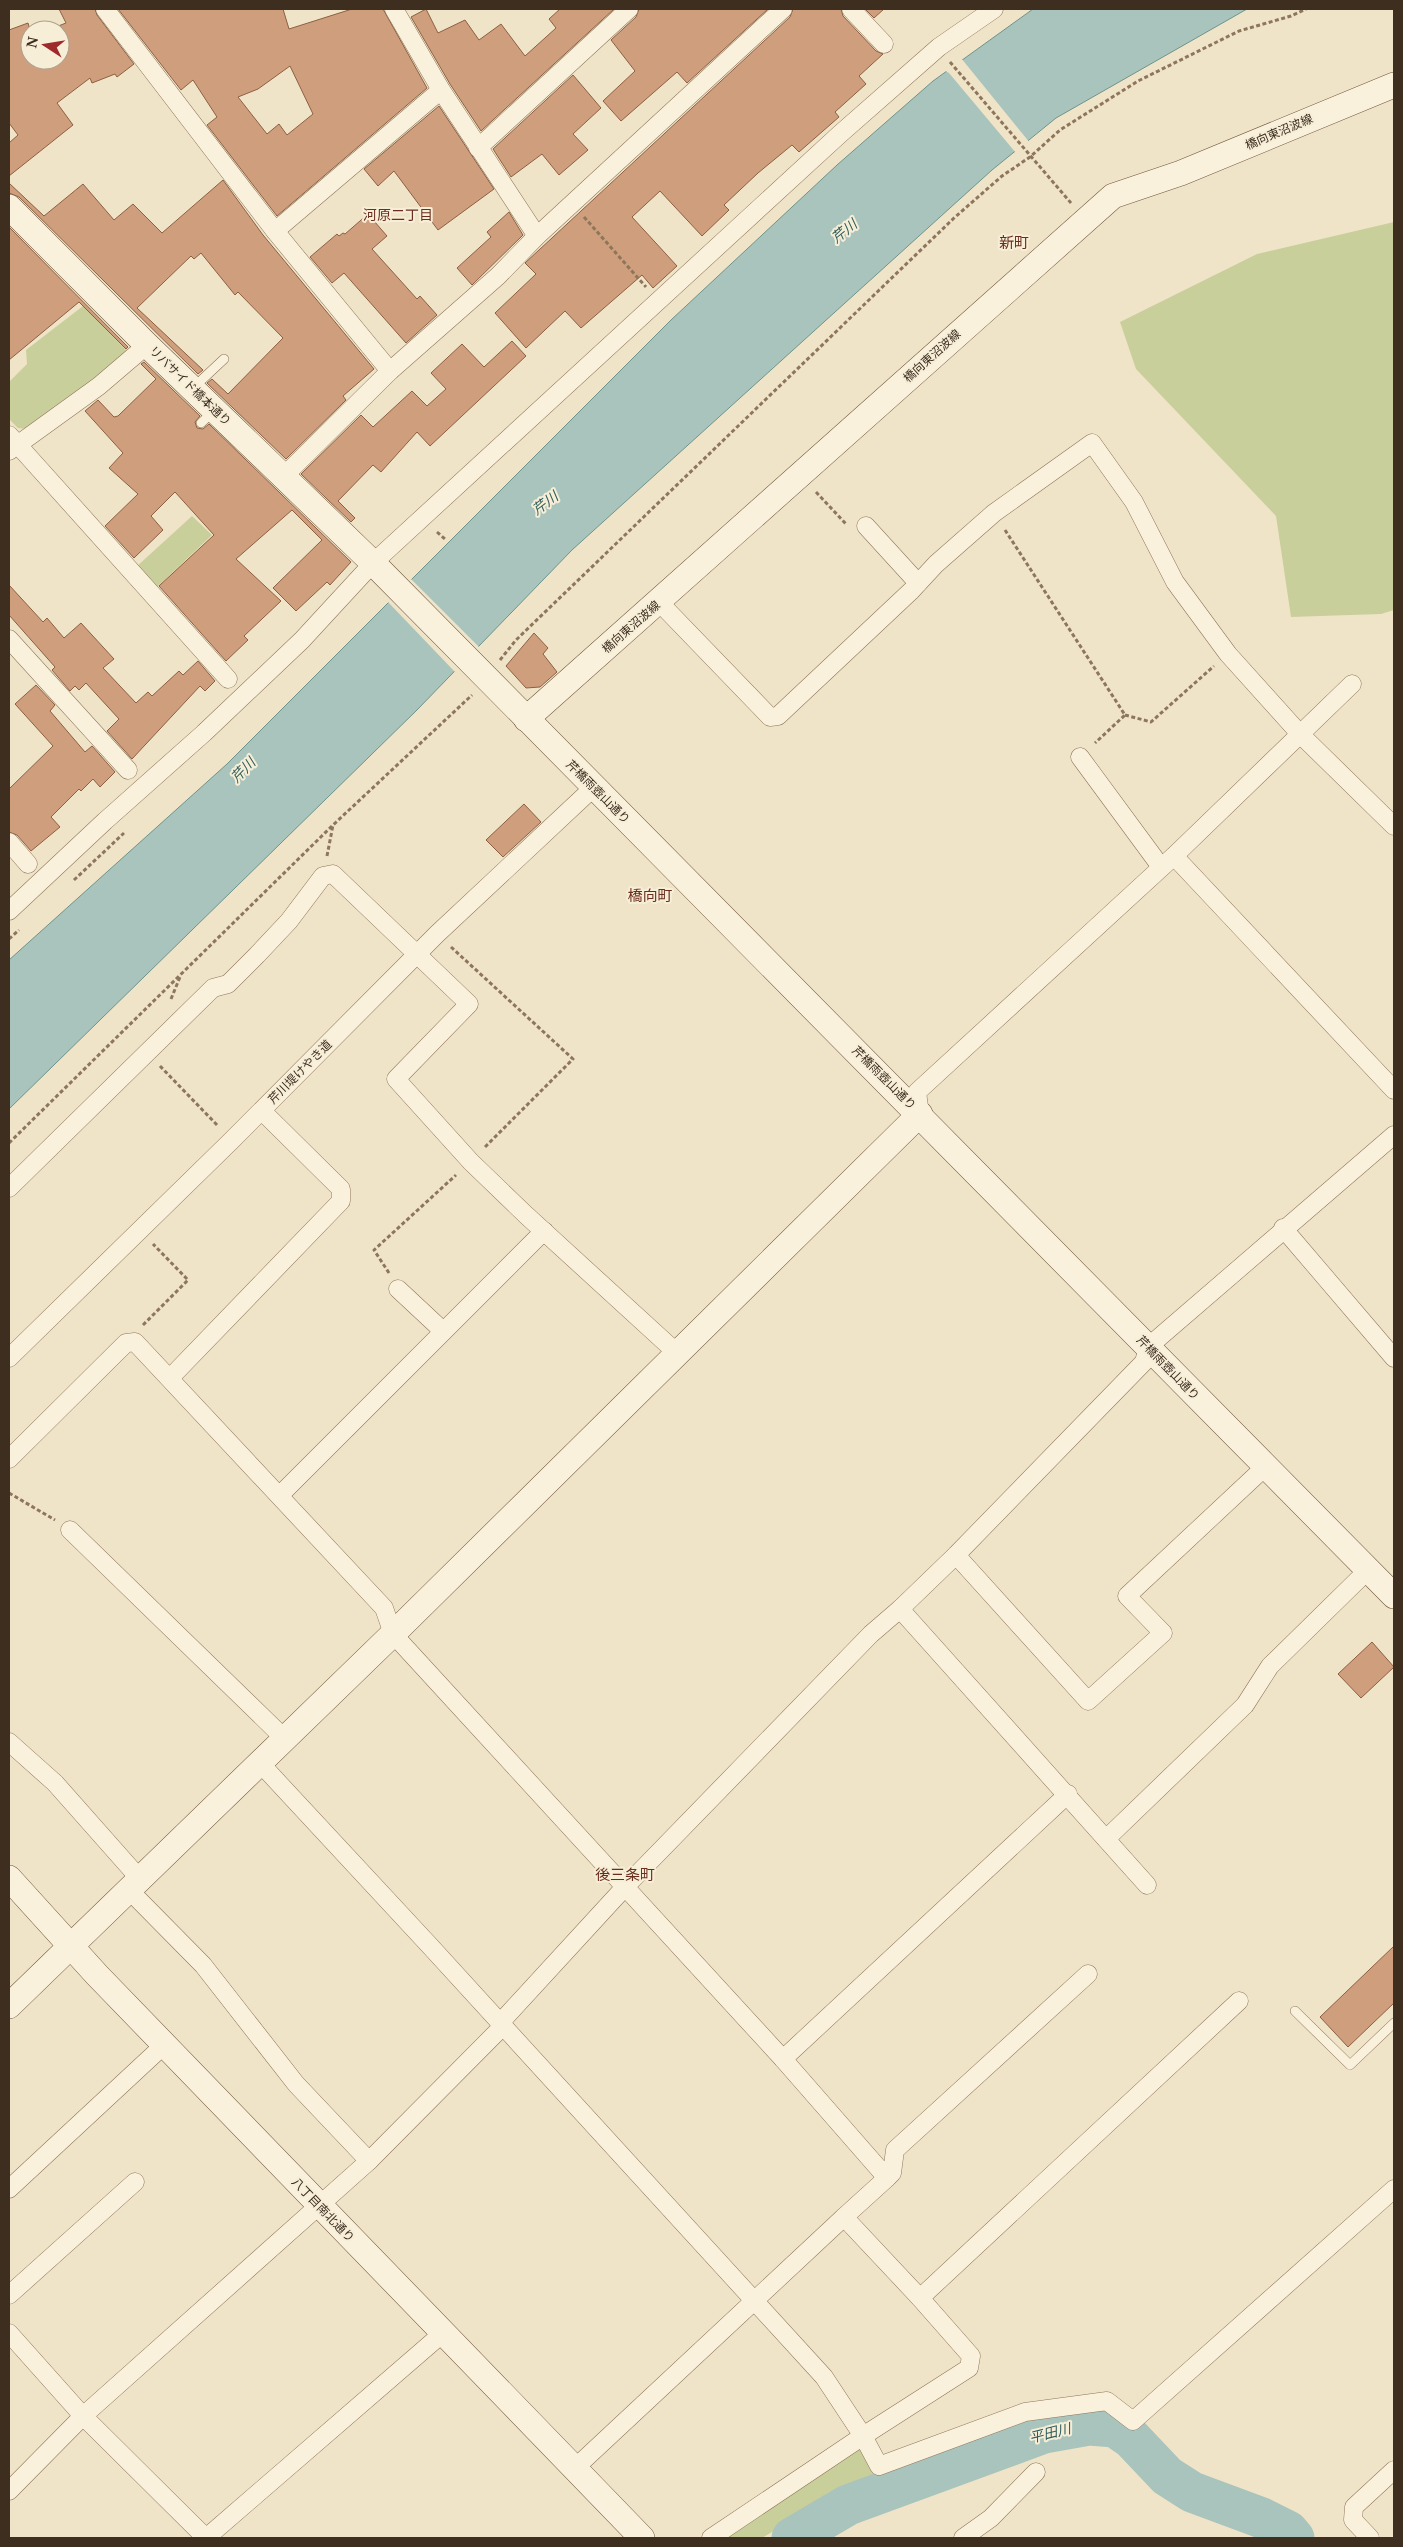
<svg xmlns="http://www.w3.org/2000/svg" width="1403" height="2547" font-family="'Noto Serif','Noto Sans JP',serif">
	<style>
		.green { fill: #c9cf9b }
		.water { fill: #a9c4bc; stroke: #6f938a }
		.pier { fill: #f0e4c8 }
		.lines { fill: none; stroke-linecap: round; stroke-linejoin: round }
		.river { stroke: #a9c4bc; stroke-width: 41 }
		.building { fill: #cf9f7d; stroke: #8d5f41; fill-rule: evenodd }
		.lane-casing { stroke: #8d765c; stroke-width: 10 }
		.street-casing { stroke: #8d765c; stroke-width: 19 }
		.secondary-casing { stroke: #6f573f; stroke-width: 26 }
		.path { stroke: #8d765c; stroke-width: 3; stroke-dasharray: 4 2.5; stroke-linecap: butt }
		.lane { stroke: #faf1dc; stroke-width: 9 }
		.street { stroke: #faf1dc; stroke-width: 18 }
		.secondary { stroke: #faf1dc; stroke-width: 25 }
		.labels { text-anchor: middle; stroke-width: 4; stroke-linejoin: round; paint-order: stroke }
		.street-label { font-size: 12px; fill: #3d2e20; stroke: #f7eed8 }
		.neighbourhood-label { font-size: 14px; fill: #6b2e1e; stroke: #f7eed8 }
		.water-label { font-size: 14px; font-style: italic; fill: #2f5d5a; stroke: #f7eed8 }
		.quarter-label { font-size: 15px; fill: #6b2e1e; stroke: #f7eed8 }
	</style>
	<rect width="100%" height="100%" fill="#f0e4c8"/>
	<!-- green -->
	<g class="green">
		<polygon points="1394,222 1394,610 1381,614 1291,617 1276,516 1136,369 1120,322 1257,254"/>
		<polygon points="83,306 128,352 96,381 26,429 18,428 9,419 9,382 27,364 26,350"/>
		<polygon points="192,516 212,535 154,590 135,568"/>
		<polygon points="860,2448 876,2473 847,2487 762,2538 727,2538"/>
	</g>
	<!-- water -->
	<polygon class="water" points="1033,9 1247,9 1056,118 992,170 572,550 417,710 9,1109 9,960 227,764 671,320 837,165 933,81"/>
	<!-- pier -->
	<g class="pier">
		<polygon points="961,58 1030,143 1016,153 949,73 944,70"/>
		<polygon points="410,578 480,648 456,673 387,601"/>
	</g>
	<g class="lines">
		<!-- river -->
		<polyline class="river" points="792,2538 848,2505 1044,2433 1089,2425 1115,2427 1131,2438 1167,2476 1192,2492 1262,2518 1288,2531 1294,2538"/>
	</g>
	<!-- building -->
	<g class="building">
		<polygon points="59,9 95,9 97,15 134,64 117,77 115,74 92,83 90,78 57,103 73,125 9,176 9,143 18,135 9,123 9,30 28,23 30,30 30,60 60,60 60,30 48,30 66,23"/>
		<path d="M118 9H283L289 29 352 9H383L427 88 277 216 207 125 217 117 193 80 181 90ZM290 66 313 114 287 135 279 124 267 134 238 97 258 89Z"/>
		<polygon points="426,9 438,33 465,20 479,40 501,24 525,56 556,28 549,19 560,9 614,9 481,131 450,84 411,17"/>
		<polygon points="639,9 768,9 687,83 677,72 621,121 603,101 635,71 611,40 636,17"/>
		<polygon points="793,9 841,9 843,16 876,51 883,54 859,76 866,84 835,112 839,117 799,152 792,145 758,173 724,205 729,210 702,236 660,191 632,217 677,266 653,288 642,275 581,328 565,311 526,348 495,313 536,274 525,263 790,17"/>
		<polygon points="865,9 884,9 874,18"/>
		<polygon points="573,75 601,108 573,134 588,150 559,175 542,154 511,177 493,149"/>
		<polygon points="439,106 494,189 438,230 394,171 378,186 364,169"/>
		<polygon points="223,180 263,235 374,369 343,396 346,400 286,459 207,383 212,379 228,394 283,338 238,292 235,295 201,253 194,259 191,256 137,308 203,370 198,374 19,197 9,193 9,183 44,216 83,184 114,220 133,204 162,233"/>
		<polygon points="509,212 523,235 472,285 457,268 491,237 487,232"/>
		<polygon points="368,214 387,236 372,249 417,299 420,296 437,315 406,343 344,273 332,283 310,257 337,234 339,236 343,233 345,234"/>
		<polygon points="9,227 128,347 126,349 79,302 9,360"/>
		<polygon points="512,341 526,356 430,446 417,432 381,472 373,465 338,501 355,518 351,522 301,474 361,415 373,427 412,391 427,406 446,389 431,373 462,344 484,367"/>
		<polygon points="144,362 200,416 195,422 197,428 203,429 209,424 351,562 330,585 327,582 296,611 273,588 322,540 292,510 236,559 281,601 244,636 248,640 226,661 159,586 214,535 175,492 151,516 163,530 134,558 105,526 138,494 109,468 123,453 85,411 98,400 114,417 118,416 156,379 141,364"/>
		<polygon points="9,585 43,622 47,618 64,638 81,623 114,659 103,668 136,703 148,692 152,696 179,671 183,675 198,661 215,681 205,691 200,686 132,759 107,731 119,719 86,683 79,690 75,686 70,691 52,670 55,667 9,615"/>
		<polygon points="534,633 548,648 543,654 557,672 540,687 526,688 506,666"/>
		<polygon points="36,685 55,705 50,711 85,752 92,746 115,772 100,787 93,779 81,791 79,789 51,817 60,827 31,851 17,835 9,832 9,789 53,746 15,704"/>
		<polygon points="524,804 541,822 503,857 486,840"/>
		<polygon points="1372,1642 1394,1667 1361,1698 1338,1674"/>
		<polygon points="1394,1946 1394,2003 1348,2047 1320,2017"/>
	</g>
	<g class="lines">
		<!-- lane casing -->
		<g class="lane-casing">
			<g id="lane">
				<polyline points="193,388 224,359"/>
				<polyline points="201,423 214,411"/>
				<polyline points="1295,2011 1350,2065 1394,2023"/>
			</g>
		</g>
		<!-- street casing -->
		<g class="street-casing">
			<g id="street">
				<polyline points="105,9 275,231 390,371"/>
				<polyline points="394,9 441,90 537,236"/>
				<polyline points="851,9 884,44"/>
				<polyline points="478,148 629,9"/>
				<polyline points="275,231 441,90"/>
				<polyline points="9,435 228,679"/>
				<polyline points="9,451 99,386 147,345"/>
				<polyline points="284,476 390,371 498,276 537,236 783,9"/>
				<polyline points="866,526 918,583"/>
				<polyline points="659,602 770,717 778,716 911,591 936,564 994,513 1092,443 1134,502 1175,582 1228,654 1300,734 1394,826"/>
				<polyline points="9,639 128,770"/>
				<polyline points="1080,757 1161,867"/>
				<polyline points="9,842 28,864"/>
				<polyline points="1174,856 1394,1090"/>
				<polyline points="9,911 105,821 204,733 302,640 373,563 840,134 939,47 994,9"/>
				<polyline points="920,1114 917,1092 1174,856 1352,684"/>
				<polyline points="9,1188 213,988 228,984 257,955 289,921 323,876 333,874 469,1004 396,1079 471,1162 526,1215 677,1353"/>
				<polyline points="1283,1228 1394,1358"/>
				<polyline points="398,1289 443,1331"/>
				<polyline points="9,1358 231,1141 437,934 593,788"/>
				<polyline points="170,1378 341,1201 341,1189 262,1111"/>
				<polyline points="9,1459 126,1343 135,1342 384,1608 393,1634 783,2059 887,2178 892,2173 895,2150 1088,1974"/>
				<polyline points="280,1495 544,1231"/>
				<polyline points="70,1530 285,1739"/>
				<polyline points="956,1555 1088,1701 1163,1633 1127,1596 1265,1467"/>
				<polyline points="900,1609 1147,1885"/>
				<polyline points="9,1742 55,1783 140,1879"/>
				<polyline points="260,1763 430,1946 824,2377 863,2436 879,2466 1025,2412 1107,2401 1133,2421 1394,2189"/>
				<polyline points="1106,1839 1245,1705 1270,1666 1369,1569"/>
				<polyline points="129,1890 203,1965 296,2084 369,2161"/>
				<polyline points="500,2023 624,1888 871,1634 900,1609 956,1555 1144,1362 1148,1347 1394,1135"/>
				<polyline points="783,2059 1068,1794"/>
				<polyline points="9,2189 164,2045"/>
				<polyline points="844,2217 887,2178"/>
				<polyline points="9,2295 135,2182"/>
				<polyline points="9,2333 83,2416 206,2538 443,2333"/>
				<polyline points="574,2469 844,2217 920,2298"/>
				<polyline points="9,2491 83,2416 369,2161 503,2026"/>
				<polyline points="711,2538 863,2436 969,2368 971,2356 920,2298 1239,2001"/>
				<polyline points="963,2538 991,2518 1036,2472"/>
				<polyline points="1370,2538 1353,2520 1354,2507 1394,2470"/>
			</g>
		</g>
		<!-- secondary casing -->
		<g class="secondary-casing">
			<g id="secondary">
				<polyline points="9,207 147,345 373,563 1394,1596"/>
				<polyline points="526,719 1113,196 1181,173 1394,85"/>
				<polyline points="9,1878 97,1975 642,2538"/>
				<polyline points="9,2006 399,1628 920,1114"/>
			</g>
		</g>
		<!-- path -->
		<g class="path">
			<polyline points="950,62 1071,203"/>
			<polyline points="584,217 646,287"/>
			<polyline points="816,492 846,524"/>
			<polyline points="1005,530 1125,715 1095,743"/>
			<polyline points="437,532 446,540"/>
			<polyline points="500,660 516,640 954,218 1002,176 1030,157 1060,130 1138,81 1239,31 1291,16 1306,9"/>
			<polyline points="1125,715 1151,722 1214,666"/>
			<polyline points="327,856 333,825"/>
			<polyline points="74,880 124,833"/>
			<polyline points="9,939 19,930"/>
			<polyline points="451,947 573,1059 484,1148"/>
			<polyline points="171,999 180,977"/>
			<polyline points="160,1066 218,1126"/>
			<polyline points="9,1143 333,825 472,695"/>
			<polyline points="389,1273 374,1250 456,1175"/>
			<polyline points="143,1325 188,1280 153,1244"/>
			<polyline points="9,1493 55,1520"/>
		</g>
		<!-- lane -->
		<use href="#lane" class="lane"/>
		<!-- street -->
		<use href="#street" class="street"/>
		<!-- secondary -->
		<use href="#secondary" class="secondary"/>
	</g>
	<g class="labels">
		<!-- street labels -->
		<g class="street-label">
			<text transform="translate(1279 132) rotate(-23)" y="4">橋向東沼波線</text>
			<text transform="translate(932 356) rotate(-42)" y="4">橋向東沼波線</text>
			<text transform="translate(190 386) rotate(44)" y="4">リバサイド橋本通り</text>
			<text transform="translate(631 627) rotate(-41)" y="4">橋向東沼波線</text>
			<text transform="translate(598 792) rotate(45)" y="4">芹橋雨壺山通り</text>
			<text transform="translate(300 1072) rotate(-45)" y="4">芹川堤けやき道</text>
			<text transform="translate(884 1078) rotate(45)" y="4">芹橋雨壺山通り</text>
			<text transform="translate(1168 1368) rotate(46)" y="4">芹橋雨壺山通り</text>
			<text transform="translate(323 2210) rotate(46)" y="4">八丁目南北通り</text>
		</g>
		<!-- neighbourhood labels -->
		<g class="neighbourhood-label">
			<text x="398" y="220">河原二丁目</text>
		</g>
		<!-- water labels -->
		<g class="water-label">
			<text transform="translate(844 231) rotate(-39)" y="5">芹川</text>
			<text transform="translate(545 503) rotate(-37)" y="5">芹川</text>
			<text transform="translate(243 770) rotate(-46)" y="5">芹川</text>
			<text transform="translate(1050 2433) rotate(-14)" y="5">平田川</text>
		</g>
		<!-- quarter labels -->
		<g class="quarter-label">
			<text x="1014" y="248">新町</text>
			<text x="650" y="901">橋向町</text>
			<text x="625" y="1880">後三条町</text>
		</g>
	</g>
	<!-- border -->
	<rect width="1403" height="2547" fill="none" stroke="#3d2e20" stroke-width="20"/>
	<!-- north arrow -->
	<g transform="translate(45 45) rotate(282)"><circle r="24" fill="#f7eed8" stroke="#ada18e"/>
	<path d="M0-4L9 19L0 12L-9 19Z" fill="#9e2a2b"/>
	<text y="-8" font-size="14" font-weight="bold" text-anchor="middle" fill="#3d2e20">N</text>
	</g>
</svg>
